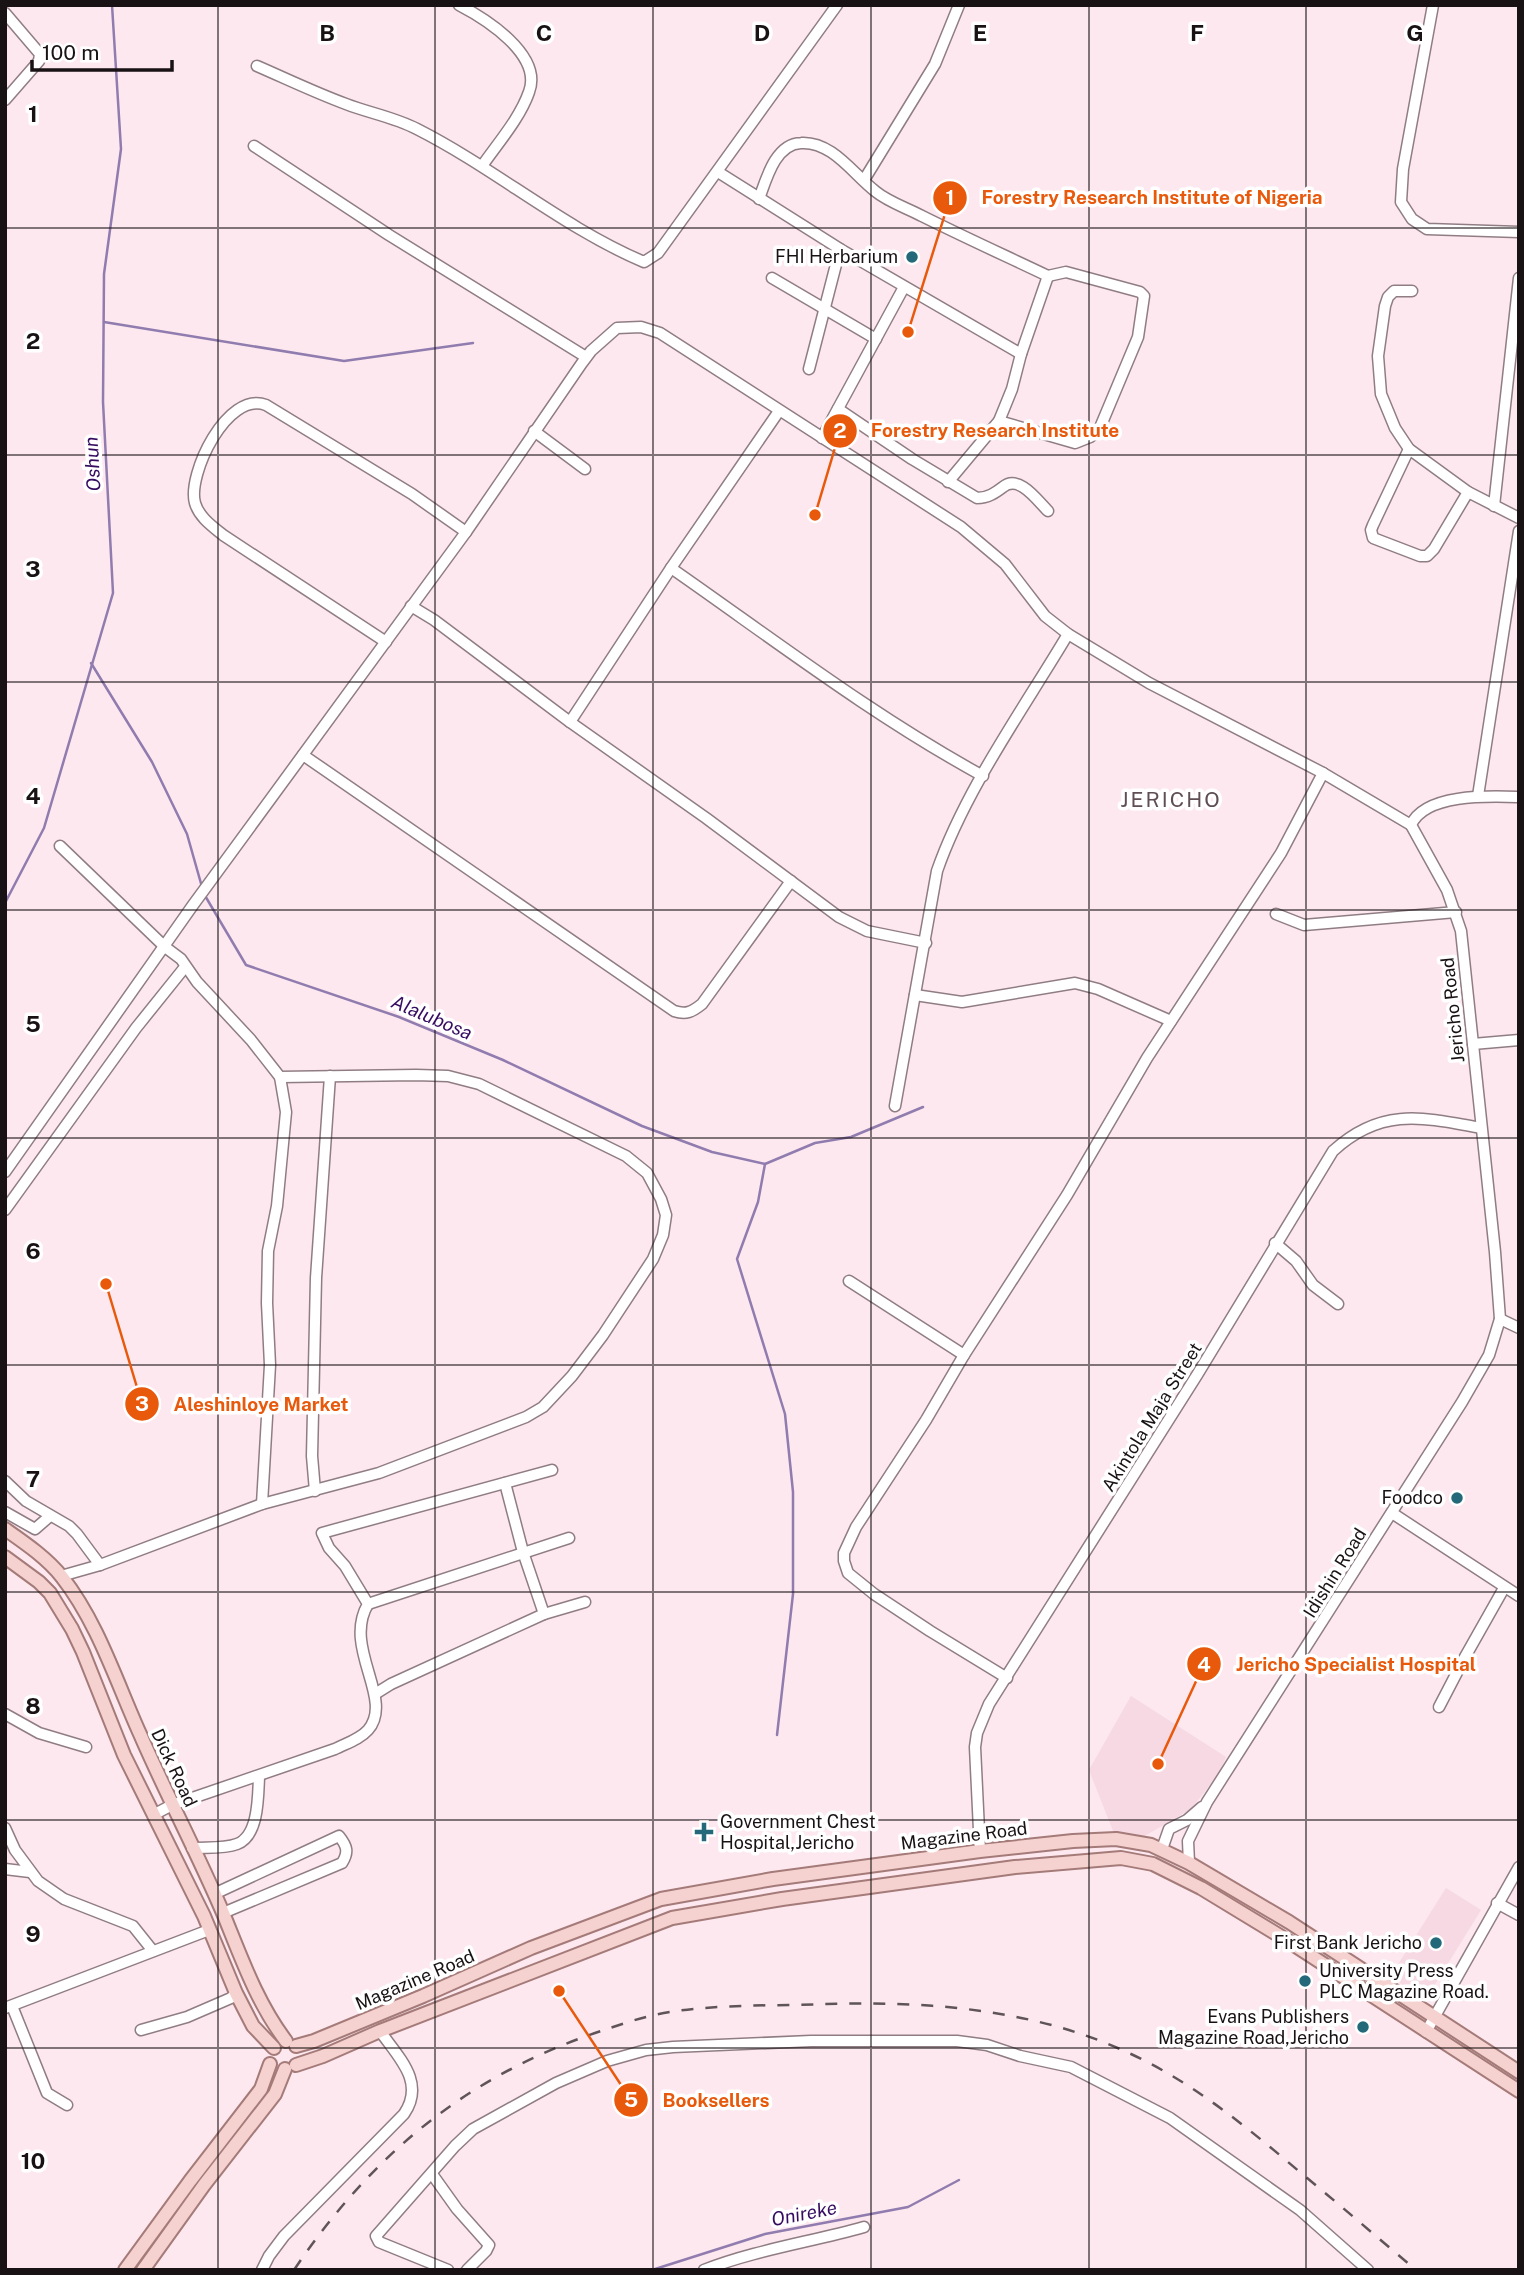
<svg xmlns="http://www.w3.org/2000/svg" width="1524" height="2275" font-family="'Public Sans',sans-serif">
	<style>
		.built { fill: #f6d9e2 }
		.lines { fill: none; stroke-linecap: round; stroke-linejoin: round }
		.stream { stroke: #907caf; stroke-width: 2.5 }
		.minor-casing { stroke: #907d83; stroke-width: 13 }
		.major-casing { stroke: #a47b79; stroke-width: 16 }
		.minor { stroke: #fff; stroke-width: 10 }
		.major { stroke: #f5d2cf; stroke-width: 12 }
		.rail { stroke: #5f5457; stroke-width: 2.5; stroke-dasharray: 12 12; stroke-linecap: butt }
		.grid { fill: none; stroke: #191214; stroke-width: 2; stroke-opacity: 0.55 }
		.poi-dot { fill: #24697a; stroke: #fff; stroke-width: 2.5 }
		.labels { text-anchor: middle; stroke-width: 7; stroke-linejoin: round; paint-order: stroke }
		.poi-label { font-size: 18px; fill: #191214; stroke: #fff; text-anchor: end }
		.street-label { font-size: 18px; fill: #191214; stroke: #fff }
		.water-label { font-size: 19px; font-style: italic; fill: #360c60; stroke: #fff }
		.quarter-label { font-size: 21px; letter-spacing: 2px; fill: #5f4e53; stroke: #fff }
		.grid-label { font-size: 23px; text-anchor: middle; font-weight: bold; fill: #191214; stroke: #fff; stroke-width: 7; stroke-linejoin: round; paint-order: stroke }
		.leader { fill: none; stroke: #e8590c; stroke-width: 2.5 }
		.callout-dot { fill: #e8590c; stroke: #fff; stroke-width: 2.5 }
		.mark-label { font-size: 21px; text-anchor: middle; font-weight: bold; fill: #fff }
		.callout-label { font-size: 19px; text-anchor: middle; font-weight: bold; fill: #e8590c; stroke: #fff; stroke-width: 7; stroke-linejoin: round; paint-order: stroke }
	</style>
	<rect width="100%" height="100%" fill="#fde8ef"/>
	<!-- built -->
	<g class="built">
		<polygon points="1131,1696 1226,1757 1220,1772 1191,1809 1143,1837 1115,1836 1089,1770"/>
		<polygon points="1446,1888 1481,1910 1426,1999 1390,1977"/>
	</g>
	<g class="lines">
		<!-- stream -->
		<g class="stream">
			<polyline points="104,322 344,361 473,343"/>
			<polyline points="91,663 152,762 187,834 202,887"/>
			<polyline points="204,894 246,965 399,1017 503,1060 642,1126 712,1152 765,1164 815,1143 851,1137 923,1107"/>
			<polyline points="5,903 44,828 113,593 103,402 104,274 121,149 112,5"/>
			<polyline points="765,1164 758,1202 737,1259 785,1414 793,1492 793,1594 777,1735"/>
			<polyline points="652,2270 765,2234 908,2207 959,2180"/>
		</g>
		<!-- minor casing -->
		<g class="minor-casing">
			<g id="minor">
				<path d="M459 5C486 19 543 55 529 92 520 118 498 143 482 166"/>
				<polyline points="1433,5 1403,169 1401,202 1412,219 1427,229 1519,232"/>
				<polyline points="5,13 40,54 39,61 5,100"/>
				<path d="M257 66C287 79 316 93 346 104 369 113 394 117 417 129 496 169 562 227 644 262L658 253 837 5"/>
				<polyline points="254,146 389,235 586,357"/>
				<polyline points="718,172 840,249 1021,354"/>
				<polyline points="864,180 935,64 959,5"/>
				<path d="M759 199C766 180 775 144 801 143 832 141 853 174 875 191 888 202 907 208 922 216 964 237 1006 256 1048 276L1066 272 1140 292 1144 296 1138 337 1099 430 1090 437 1075 443 999 421"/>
				<polyline points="772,278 876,339"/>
				<polyline points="1412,291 1394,291 1388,297 1385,306 1378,356 1381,394 1395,428 1409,449 1468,492 1519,518"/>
				<polyline points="809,369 840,249"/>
				<path d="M838 409 912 459 977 498C988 498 995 493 1003 487 1019 474 1037 500 1048 511"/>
				<polyline points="534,431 585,469"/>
				<polyline points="822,438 904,287"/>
				<polyline points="1409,449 1373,525 1371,530 1373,538 1420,556 1427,556 1434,549 1468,492"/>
				<polyline points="948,482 999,421 1012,389 1021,354 1048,276"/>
				<polyline points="1494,506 1519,278"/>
				<path d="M671 568C773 639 873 716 983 776"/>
				<polyline points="411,606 434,620 570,722 706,818 839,917 867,931 926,943"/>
				<path d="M386 642 223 535C212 526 199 517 195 503 187 475 227 390 266 405L412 494 466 532"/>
				<polyline points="570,722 671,568 779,411"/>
				<path d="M303 755 674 1011C686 1015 692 1012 702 1004L791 881"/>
				<polyline points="1478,796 1519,531"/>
				<polyline points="60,846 165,947 181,959 197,982 251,1040 280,1077 416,1075 448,1076 479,1084 626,1156 647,1173 661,1199 666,1215 663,1235 653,1259 603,1335 572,1376 543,1407 526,1417 379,1473 262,1504 100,1565 61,1576"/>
				<polyline points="1276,914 1304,925 1456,912"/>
				<polyline points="915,995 962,1002 1075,983 1098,989 1171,1021"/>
				<polyline points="1473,1044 1519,1040"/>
				<path d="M895 1106 937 871C965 790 1024 708 1068 634"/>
				<polyline points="5,1172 193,905 466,532 582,363 591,351 617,328 641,327 660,333 961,527 1005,564 1045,616 1068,634 1149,683 1323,773 1411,825"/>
				<polyline points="5,1210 136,1028 185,967"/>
				<polyline points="1275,1243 1296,1261 1313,1285 1338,1304"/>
				<polyline points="849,1281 964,1355"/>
				<polyline points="1500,1319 1519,1328"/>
				<polyline points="5,1481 26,1501 69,1526 77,1534 100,1565"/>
				<polyline points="505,1483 523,1552 544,1614"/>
				<polyline points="315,1491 312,1456 316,1278 330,1076"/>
				<polyline points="262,1504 270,1365 267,1303 268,1251 277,1206 286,1112 280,1077"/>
				<polyline points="5,1512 35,1529 50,1516"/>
				<polyline points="1392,1513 1519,1596"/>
				<polyline points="368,1604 569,1538"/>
				<polyline points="1007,1678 930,1631 874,1594 848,1573 844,1561 844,1553 856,1527 926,1420 964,1355 1067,1195 1147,1058 1281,853 1323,773"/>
				<polyline points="375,1694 391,1684 544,1614 585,1602"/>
				<polyline points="1439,1707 1465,1657 1504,1588"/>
				<polyline points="5,1714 39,1733 86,1747"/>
				<path d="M153 1815 172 1805 335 1749C347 1743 360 1739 368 1730 395 1699 342 1648 368 1604L345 1566 329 1548 322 1533 552 1470"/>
				<polyline points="5,1828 15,1850 38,1881 64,1899 133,1926 153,1951"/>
				<path d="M192 1848C206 1847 224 1849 237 1844 259 1836 258 1796 259 1777"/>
				<polyline points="1162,1849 1169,1829 1187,1820 1202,1807"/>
				<path d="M980 1851 975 1747 977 1733 989 1704 1197 1375 1333 1151C1381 1107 1422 1117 1481 1128"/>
				<path d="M1189 1863 1188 1841 1207 1802 1462 1402 1489 1355 1500 1319 1495 1252 1461 931 1447 890 1411 825C1425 793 1490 796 1519 797"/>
				<polyline points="5,1869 30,1872"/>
				<path d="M214 1894 339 1836C347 1846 349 1852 342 1863L223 1913"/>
				<polyline points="1497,1903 1519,1915"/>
				<polyline points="12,2006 47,2093 67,2105"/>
				<polyline points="5,2008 209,1930"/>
				<polyline points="141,2030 187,2017 231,1998 236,1993"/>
				<polyline points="1426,2032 1519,1867"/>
				<polyline points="432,2174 457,2209 489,2245 486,2251 467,2270"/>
				<path d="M262 2270 269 2256 284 2236 404 2114C426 2082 398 2057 380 2031"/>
				<polyline points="448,2270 379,2242 376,2236 455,2146 473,2129 556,2083 607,2061 646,2050 673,2047 811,2041 957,2041 987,2045 1020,2056 1071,2067 1170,2118 1300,2210 1368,2270"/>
				<path d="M704 2270C755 2250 811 2242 864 2227"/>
			</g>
		</g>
		<!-- major casing -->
		<g class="major-casing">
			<g id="major">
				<path d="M5 1529C25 1543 47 1558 62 1577 98 1623 116 1681 140 1734 166 1794 197 1852 223 1913 241 1957 257 2003 286 2041"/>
				<polyline points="5,1557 39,1582 50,1593 72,1629 83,1652 124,1755 204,1916 236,1993 253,2026 274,2048"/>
				<polyline points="296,2046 314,2041 423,1996 531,1948 661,1899 773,1879 980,1851 1073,1841 1116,1839 1151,1845 1189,1863 1289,1922 1519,2072"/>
				<polyline points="296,2065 323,2056 380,2031 672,1918 782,1899 1015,1867 1121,1858 1153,1864 1201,1888 1285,1939 1519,2091"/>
				<polyline points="125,2270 190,2181 261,2089 270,2064"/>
				<polyline points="143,2270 204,2185 275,2094 285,2069"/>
			</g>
		</g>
		<!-- minor -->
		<use href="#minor" class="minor"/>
		<!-- major -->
		<use href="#major" class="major"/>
		<!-- rail -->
		<path class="rail" d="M294 2270C371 2156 464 2078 595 2033 619 2025 644 2016 670 2012 721 2004 774 2006 826 2004 929 2001 1036 2009 1131 2054 1195 2084 1248 2128 1301 2173 1340 2205 1378 2238 1416 2270"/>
	</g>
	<!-- grid -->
	<path class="grid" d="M218 5V2270M435 5V2270M653 5V2270M871 5V2270M1089 5V2270M1306 5V2270M5 228H1519M5 455H1519M5 682H1519M5 910H1519M5 1138H1519M5 1365H1519M5 1592H1519M5 1820H1519M5 2048H1519"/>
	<!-- markers -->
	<g class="poi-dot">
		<circle cx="912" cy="257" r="7"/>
		<circle cx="1457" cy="1498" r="7"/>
		<path d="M700.5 1821.5h7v7h7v7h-7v7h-7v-7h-7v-7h7z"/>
		<circle cx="1436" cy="1943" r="7"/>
		<circle cx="1305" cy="1981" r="7"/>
		<circle cx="1363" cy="2027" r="7"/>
	</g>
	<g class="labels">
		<!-- poi labels -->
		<g class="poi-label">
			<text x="898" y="263">FHI Herbarium</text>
			<text x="1443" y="1504">Foodco</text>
			<text x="720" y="1828" text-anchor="start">Government Chest<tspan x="720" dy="21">Hospital,Jericho</tspan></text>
			<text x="1422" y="1949">First Bank Jericho</text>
			<text x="1319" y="1977" text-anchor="start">University Press<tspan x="1319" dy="21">PLC Magazine Road.</tspan></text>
			<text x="1349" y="2023">Evans Publishers<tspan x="1349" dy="21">Magazine Road,Jericho</tspan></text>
		</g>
		<!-- street labels -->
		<g class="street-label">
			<text transform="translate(1453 1010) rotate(-96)" y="6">Jericho Road</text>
			<text transform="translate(1152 1417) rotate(-58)" y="6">Akintola Maja Street</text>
			<text transform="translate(1335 1573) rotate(-58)" y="6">Idishin Road</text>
			<text transform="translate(174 1768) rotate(65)" y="6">Dick Road</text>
			<text transform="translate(964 1836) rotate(-7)" y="6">Magazine Road</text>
			<text transform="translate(415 1980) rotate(-23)" y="6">Magazine Road</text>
		</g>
		<!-- water labels -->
		<g class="water-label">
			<text transform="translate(92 464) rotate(-93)" y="7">Oshun</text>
			<text transform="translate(432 1017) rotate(23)" y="7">Alalubosa</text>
			<text transform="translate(804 2213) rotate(-11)" y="7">Onireke</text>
		</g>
		<!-- quarter labels -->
		<g class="quarter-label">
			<text x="1171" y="807">JERICHO</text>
		</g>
	</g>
	<g class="grid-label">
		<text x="327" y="41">B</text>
		<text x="544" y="41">C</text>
		<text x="762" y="41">D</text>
		<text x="980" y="41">E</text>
		<text x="1197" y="41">F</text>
		<text x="1415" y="41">G</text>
		<text x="33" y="122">1</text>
		<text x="33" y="349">2</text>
		<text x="33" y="577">3</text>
		<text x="33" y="804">4</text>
		<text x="33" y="1032">5</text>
		<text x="33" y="1259">6</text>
		<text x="33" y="1487">7</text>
		<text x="33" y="1714">8</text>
		<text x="33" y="1942">9</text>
		<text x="33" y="2169">10</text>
	</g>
	<!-- callouts -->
	<path class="leader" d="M908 332L950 198M815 515L840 431M106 1284L142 1404M1158 1764L1204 1664M559 1991L631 2100"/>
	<g class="callout-dot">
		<circle cx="908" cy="332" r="7"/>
		<circle cx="815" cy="515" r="7"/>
		<circle cx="106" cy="1284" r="7"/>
		<circle cx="1158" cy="1764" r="7"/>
		<circle cx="559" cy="1991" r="7"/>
		<circle cx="950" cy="198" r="18"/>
		<circle cx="840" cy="431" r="18"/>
		<circle cx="142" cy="1404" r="18"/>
		<circle cx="1204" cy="1664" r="18"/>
		<circle cx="631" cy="2100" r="18"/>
	</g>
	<g class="mark-label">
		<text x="950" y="205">1</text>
		<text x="840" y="438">2</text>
		<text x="142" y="1411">3</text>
		<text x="1204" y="1672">4</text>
		<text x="631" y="2107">5</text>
	</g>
	<g class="callout-label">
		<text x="1152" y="204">Forestry Research Institute of Nigeria</text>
		<text x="995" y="437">Forestry Research Institute</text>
		<text x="261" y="1411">Aleshinloye Market</text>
		<text x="1356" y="1671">Jericho Specialist Hospital</text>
		<text x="716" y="2107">Booksellers</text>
	</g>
	<!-- border -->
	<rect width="1524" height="2275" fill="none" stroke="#191214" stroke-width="14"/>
	<!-- scale -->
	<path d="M32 60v10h140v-10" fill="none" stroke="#191214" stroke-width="3.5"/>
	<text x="42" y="60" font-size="21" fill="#191214" stroke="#ffffff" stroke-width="5" paint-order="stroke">100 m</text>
</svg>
